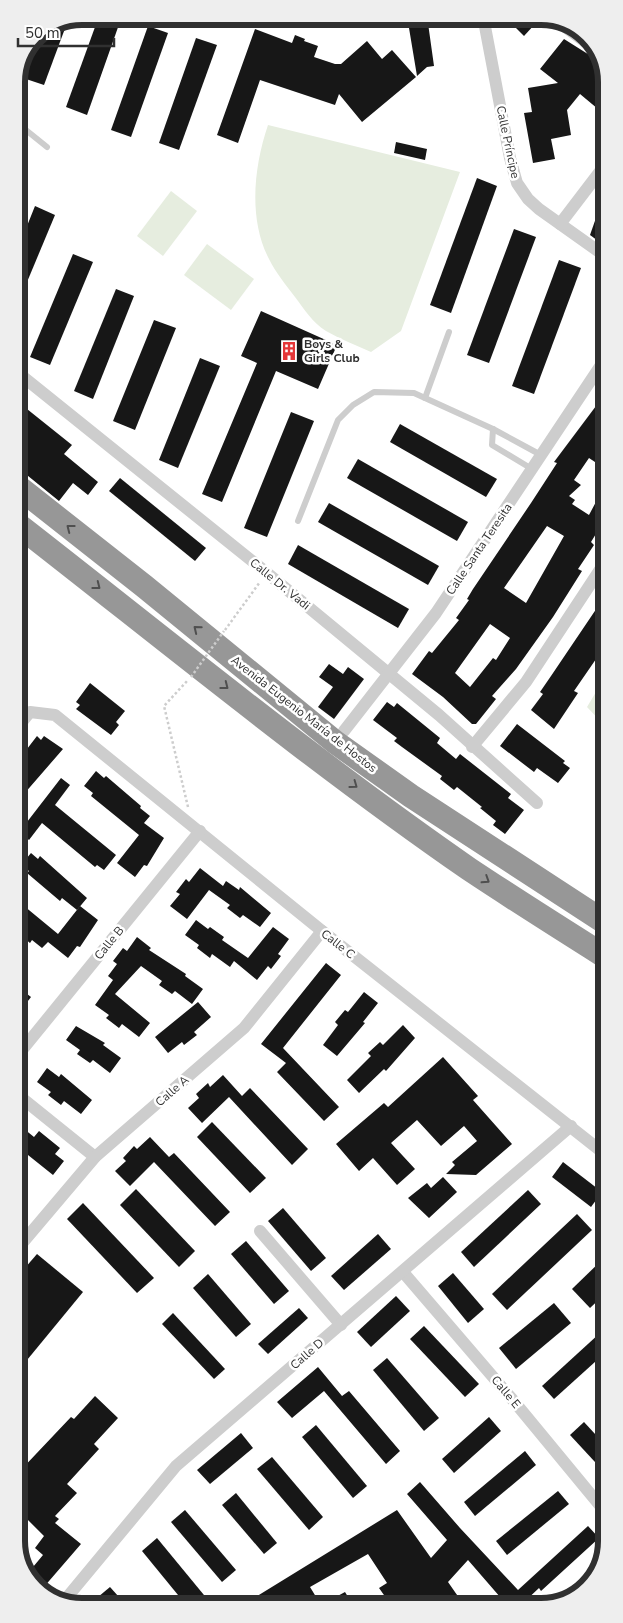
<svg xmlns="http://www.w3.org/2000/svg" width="623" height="1623" font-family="'Nunito Sans',sans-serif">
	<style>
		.green { fill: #e6eddf }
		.building { fill: #171717; fill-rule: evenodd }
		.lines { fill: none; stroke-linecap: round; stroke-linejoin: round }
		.path { stroke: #cdcdcd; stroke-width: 2.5; stroke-dasharray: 2.5 2.5; stroke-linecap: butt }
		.lane { stroke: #cdcdcd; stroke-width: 6 }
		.street { stroke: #cdcdcd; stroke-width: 12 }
		.highway { stroke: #979797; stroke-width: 24 }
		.path-bridge { stroke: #cdcdcd; stroke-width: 2.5; stroke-dasharray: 2.5 2.5; stroke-linecap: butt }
		.oneway { stroke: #4f4f4f }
		.labels { text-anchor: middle; stroke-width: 5; stroke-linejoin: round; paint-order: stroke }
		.street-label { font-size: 12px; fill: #303030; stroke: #fff }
		.poi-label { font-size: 12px; font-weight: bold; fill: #303030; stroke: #fff; text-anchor: start }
		.rim { fill: none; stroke: #303030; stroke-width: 6 }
	</style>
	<rect width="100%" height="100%" fill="#fff"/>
	<!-- green -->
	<g class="green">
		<path d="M268 125 460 172 401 331 371 352C356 345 340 339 326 331 313 323 304 309 295 297 286 285 276 273 269 259 248 219 254 166 268 125Z"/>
		<polygon points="171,191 197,211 163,256 137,236"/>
		<polygon points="207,244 254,279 231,310 184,275"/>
		<polygon points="605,677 605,726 587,707"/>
	</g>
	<!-- building -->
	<g class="building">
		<polygon points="99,16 122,16 87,115 66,107"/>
		<polygon points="407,16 427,16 434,66 427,67 417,76"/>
		<polygon points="522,16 528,16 535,24 524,36 513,25"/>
		<polygon points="67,23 44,85 23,78 39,34"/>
		<polygon points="148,26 168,33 131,137 111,130"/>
		<polygon points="255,29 292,43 295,35 305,39 304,41 318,46 314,57 335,64 341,64 367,41 382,59 392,50 416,77 362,122 339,94 335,105 260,80 238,143 217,135"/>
		<polygon points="196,38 217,45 179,150 159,143"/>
		<polygon points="564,39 591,56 599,56 604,65 604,114 580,94 567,110 571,135 551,139 555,159 533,163 524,113 532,112 528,88 558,83 540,69"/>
		<polygon points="396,142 427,149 425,160 394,153"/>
		<polygon points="477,178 497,186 451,313 430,305"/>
		<polygon points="603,198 605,199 605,246 590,235"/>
		<polygon points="35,206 55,215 17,306 17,251"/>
		<polygon points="514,229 536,237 489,363 467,355"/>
		<polygon points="73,254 93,262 50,365 30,357"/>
		<polygon points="559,260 581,268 534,394 512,386"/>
		<polygon points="116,289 134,296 93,399 74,391"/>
		<polygon points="261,311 337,345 318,389 276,371 222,502 202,494 257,363 241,356"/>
		<polygon points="154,320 176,328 135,430 113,421"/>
		<polygon points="200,358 220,366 178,468 159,460"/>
		<path d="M605 394V434L598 444 605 448V452L598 464 589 458 574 480 581 485 569 496 575 500 572 504 589 515 605 485V519L591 542 594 545 578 569 582 571 553 617 516 669 492 696 496 699 476 724H472L443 697 412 674 429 651 432 653 459 620 456 618 469 600 467 599 473 589 531 503 557 463 554 462ZM547 526 564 536 526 603 504 588ZM490 624 510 638 496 660 493 658 470 687 455 673Z"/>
		<polygon points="17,401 72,445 64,454 98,482 88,495 73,483 59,501 17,467"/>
		<polygon points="291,412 314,421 267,537 244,528"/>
		<polygon points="400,424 497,479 486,497 390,442"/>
		<polygon points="358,459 468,522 457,541 347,478"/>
		<polygon points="120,478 206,548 195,561 109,491"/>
		<polygon points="329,503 439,566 428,585 318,522"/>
		<polygon points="298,545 409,609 398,628 288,564"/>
		<polygon points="605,596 605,646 574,691 578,693 554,729 531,710 543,694 540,692 551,676"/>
		<polygon points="329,664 343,674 348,667 364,679 334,719 318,707 333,687 319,677"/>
		<polygon points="90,683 125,711 116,722 119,725 111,735 76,709 80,705 76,702"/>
		<polygon points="387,702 394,707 397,703 440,738 437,743 456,759 460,754 511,794 508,798 524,810 505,834 493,825 496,821 480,808 482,807 457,787 454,790 440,779 442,776 402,747 394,741 397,738 373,720"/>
		<polygon points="517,724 565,761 563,763 570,768 558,783 537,768 534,772 500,746"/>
		<polygon points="37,736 41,740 44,736 63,749 17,802 17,762"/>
		<polygon points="96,771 104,778 106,776 141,806 140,808 150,816 144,823 164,838 147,866 144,865 135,877 117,863 139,835 91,796 93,793 84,786"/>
		<polygon points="61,778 70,785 55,805 116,855 104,870 97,865 95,867 42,823 29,840 18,830 17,814 27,822"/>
		<polygon points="31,853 38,859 40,856 87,898 77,910 62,898 60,901 27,873 29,871 21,865"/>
		<polygon points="200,868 223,886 226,881 239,890 240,887 271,913 260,927 243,915 240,918 227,908 230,905 209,890 187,919 170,906 180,894 176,892 186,879 189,882"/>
		<polygon points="18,901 58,934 80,906 98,920 80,947 77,946 68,958 48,942 42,948 32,940 30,943 18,933"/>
		<polygon points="196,920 208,929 210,927 224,937 222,940 248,958 273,927 289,939 278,954 281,956 271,969 268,966 257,980 234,961 230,967 212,954 210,958 197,948 199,945 185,935"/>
		<polygon points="137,937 151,948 149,950 186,974 185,976 203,989 192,1004 175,991 172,994 159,985 162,981 141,966 115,994 150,1023 139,1037 122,1024 119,1028 106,1018 109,1015 95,1005 113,980 108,976 117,964 113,961 123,948 127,951"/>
		<polygon points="326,963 341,975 283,1048 339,1107 324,1121 277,1072 286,1063 261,1044"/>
		<polygon points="18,987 31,997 18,1014"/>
		<polygon points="364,992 378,1003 363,1022 365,1023 337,1056 323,1045 338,1025 335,1022 345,1010 348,1012"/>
		<polygon points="198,1002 211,1017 194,1032 197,1035 184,1045 182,1042 168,1053 155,1037"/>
		<polygon points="403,1025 415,1038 386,1071 384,1069 359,1093 347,1080 371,1056 368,1053 380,1042 383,1045"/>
		<polygon points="76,1026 105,1043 103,1045 121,1058 110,1073 93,1060 90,1063 77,1054 80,1050 66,1040"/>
		<polygon points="443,1057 478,1096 473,1100 512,1144 476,1175 446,1174 455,1165 452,1162 477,1141 464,1126 441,1146 417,1120 391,1143 415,1169 397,1185 373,1158 359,1171 336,1144 384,1103 388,1107"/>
		<polygon points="47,1068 59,1077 61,1074 92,1100 81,1114 64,1101 61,1105 48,1095 51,1092 37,1082"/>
		<polygon points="223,1075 242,1096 250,1088 308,1149 292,1165 229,1097 202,1123 188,1108 199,1098 196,1094 208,1083 210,1087"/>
		<polygon points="212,1122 266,1178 250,1193 197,1137"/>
		<polygon points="18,1124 34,1137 39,1131 60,1148 55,1154 64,1161 53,1175 18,1147"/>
		<polygon points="150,1137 169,1157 174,1153 230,1212 215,1226 154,1162 130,1186 115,1171 126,1161 123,1158 134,1146 137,1149"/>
		<polygon points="563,1162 602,1192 591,1207 552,1177"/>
		<polygon points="443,1177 457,1192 429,1218 408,1198 427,1183 431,1188"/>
		<polygon points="136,1189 195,1251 179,1267 120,1205"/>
		<polygon points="528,1190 541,1204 474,1267 461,1252"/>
		<polygon points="83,1203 154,1278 137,1293 67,1219"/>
		<polygon points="283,1208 326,1258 311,1271 268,1221"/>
		<polygon points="577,1214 592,1230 507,1310 492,1294"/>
		<polygon points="378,1234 391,1249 344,1290 331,1276"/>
		<polygon points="246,1241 289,1291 274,1304 231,1254"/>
		<polygon points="37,1254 83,1292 18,1371 18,1276"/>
		<polygon points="606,1256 606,1293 590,1308 572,1289"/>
		<polygon points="453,1273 484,1309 468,1323 438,1286"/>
		<polygon points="208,1274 251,1324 236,1337 193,1288"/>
		<polygon points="396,1296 410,1311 371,1347 357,1332"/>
		<polygon points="554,1303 571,1323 516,1369 499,1348"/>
		<polygon points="299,1308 308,1318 268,1354 258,1344"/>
		<polygon points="173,1313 225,1369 214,1379 162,1324"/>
		<polygon points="424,1326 479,1384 465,1397 410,1339"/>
		<polygon points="600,1333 606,1339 606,1352 554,1399 542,1386"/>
		<polygon points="387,1358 439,1418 424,1431 373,1370"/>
		<polygon points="318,1367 342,1396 349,1391 400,1451 386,1464 324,1391 292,1418 277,1402"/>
		<polygon points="95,1396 118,1418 94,1444 99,1449 67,1484 77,1493 55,1516 59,1519 55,1523 81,1544 43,1588 28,1573 43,1555 35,1548 44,1536 19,1511 18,1473 71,1417 74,1419"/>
		<polygon points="489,1417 501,1431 454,1473 442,1459"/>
		<polygon points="584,1422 607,1447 607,1475 570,1435"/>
		<polygon points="316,1425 367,1486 353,1498 302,1437"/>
		<polygon points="241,1433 253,1448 210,1484 197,1470"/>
		<polygon points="525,1451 536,1465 475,1516 464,1502"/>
		<polygon points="272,1457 323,1517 309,1530 257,1469"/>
		<polygon points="420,1482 460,1528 518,1590 588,1526 599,1538 541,1591 539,1588 521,1605 507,1605 468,1560 448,1582 464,1605 391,1605 379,1588 387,1583 368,1554 310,1587 321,1605 345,1592 353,1605 241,1606 397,1510 431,1558 447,1540 407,1494"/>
		<polygon points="558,1491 569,1504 507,1555 496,1541"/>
		<polygon points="236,1493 277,1543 264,1554 222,1505"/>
		<polygon points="185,1510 236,1570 222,1582 171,1522"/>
		<polygon points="157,1538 213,1606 187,1606 142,1551"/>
		<polygon points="110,1587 127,1606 106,1606 98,1597"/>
	</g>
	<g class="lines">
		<!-- path -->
		<g class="path">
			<polyline points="225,630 260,582"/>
			<polyline points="188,807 164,706 188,680"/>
		</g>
		<!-- lane -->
		<g class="lane">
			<polyline points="16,122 47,147"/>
			<polyline points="425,398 449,332"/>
			<polyline points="493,429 492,445 532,469"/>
			<polyline points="298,521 338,420 353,405 374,392 414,393 493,429 541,455"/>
		</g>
		<!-- street -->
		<g class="street">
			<polyline points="483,16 510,158 517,183 528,199 539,209 605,256"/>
			<polyline points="557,21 595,49"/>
			<polyline points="560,224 605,165"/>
			<polyline points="17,372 267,573 439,715 537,803"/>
			<polyline points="17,728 30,712 55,715 322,931 606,1155"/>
			<polyline points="344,731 436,613 605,359"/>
			<polyline points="472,747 526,682 605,562"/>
			<polyline points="18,1055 200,831"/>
			<polyline points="18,1095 95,1157"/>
			<polyline points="260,1231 341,1325"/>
			<polyline points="18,1248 95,1157 244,1028 322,931"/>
			<polyline points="403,1272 512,1399 607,1514"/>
			<polyline points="64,1601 176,1466 571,1126"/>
		</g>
		<!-- highway -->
		<g class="highway">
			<polyline points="17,486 144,586 335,742 411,796 606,923"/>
			<path d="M17 524C166 640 313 761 469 869 514 899 560 928 606 957"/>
		</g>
		<!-- path-bridge -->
		<polyline class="path-bridge" points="191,677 224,631"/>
	</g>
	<!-- one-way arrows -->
	<defs><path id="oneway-chevron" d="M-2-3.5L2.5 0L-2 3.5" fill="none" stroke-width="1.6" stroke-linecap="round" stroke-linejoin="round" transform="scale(1.25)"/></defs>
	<g class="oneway">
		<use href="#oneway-chevron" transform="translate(70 528) rotate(-142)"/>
		<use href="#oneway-chevron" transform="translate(97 586) rotate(38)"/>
		<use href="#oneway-chevron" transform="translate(197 629) rotate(-141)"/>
		<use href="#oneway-chevron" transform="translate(225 686) rotate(38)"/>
		<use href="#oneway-chevron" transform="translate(354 785) rotate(36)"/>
		<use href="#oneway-chevron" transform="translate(486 880) rotate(33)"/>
	</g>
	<!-- icons -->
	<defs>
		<g id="building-bare" transform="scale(1.5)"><path d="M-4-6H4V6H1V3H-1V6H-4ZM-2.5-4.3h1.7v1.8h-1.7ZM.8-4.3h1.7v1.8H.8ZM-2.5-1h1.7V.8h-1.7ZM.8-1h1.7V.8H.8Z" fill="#e43638" stroke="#fff" stroke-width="2.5" paint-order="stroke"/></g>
	</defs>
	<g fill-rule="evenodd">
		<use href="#building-bare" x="289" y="351"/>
	</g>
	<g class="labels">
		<!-- street labels -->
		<g class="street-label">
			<text transform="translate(508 142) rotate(78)" y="4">Calle Príncipe</text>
			<text transform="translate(479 549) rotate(-56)" y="4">Calle Santa Teresita</text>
			<text transform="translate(280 584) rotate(39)" y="4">Calle Dr. Vadi</text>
			<text transform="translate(304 714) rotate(38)" y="4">Avenida Eugenio María de Hostos</text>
			<text transform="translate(109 943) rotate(-51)" y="4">Calle B</text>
			<text transform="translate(338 944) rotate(38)" y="4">Calle C</text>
			<text transform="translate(172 1091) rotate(-41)" y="4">Calle A</text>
			<text transform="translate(307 1354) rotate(-41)" y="4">Calle D</text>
			<text transform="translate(506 1392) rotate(50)" y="4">Calle E</text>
		</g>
		<!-- poi labels -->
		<g class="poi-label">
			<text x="304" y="348">Boys &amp;<tspan x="304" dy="14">Girls Club</tspan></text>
		</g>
	</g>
	<!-- crop -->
	<path d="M0 0H623V1623H0ZM82 25H541A57 57 0 0 1 598 82V1541A57 57 0 0 1 541 1598H82A57 57 0 0 1 25 1541V82A57 57 0 0 1 82 25Z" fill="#eee" fill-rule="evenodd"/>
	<path class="rim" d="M82 25H541A57 57 0 0 1 598 82V1541A57 57 0 0 1 541 1598H82A57 57 0 0 1 25 1541V82A57 57 0 0 1 82 25Z"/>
	<!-- scale -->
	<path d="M18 38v8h96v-8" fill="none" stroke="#303030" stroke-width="2.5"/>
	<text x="25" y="38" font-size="15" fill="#303030" stroke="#ffffff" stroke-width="4" paint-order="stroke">50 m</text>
</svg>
